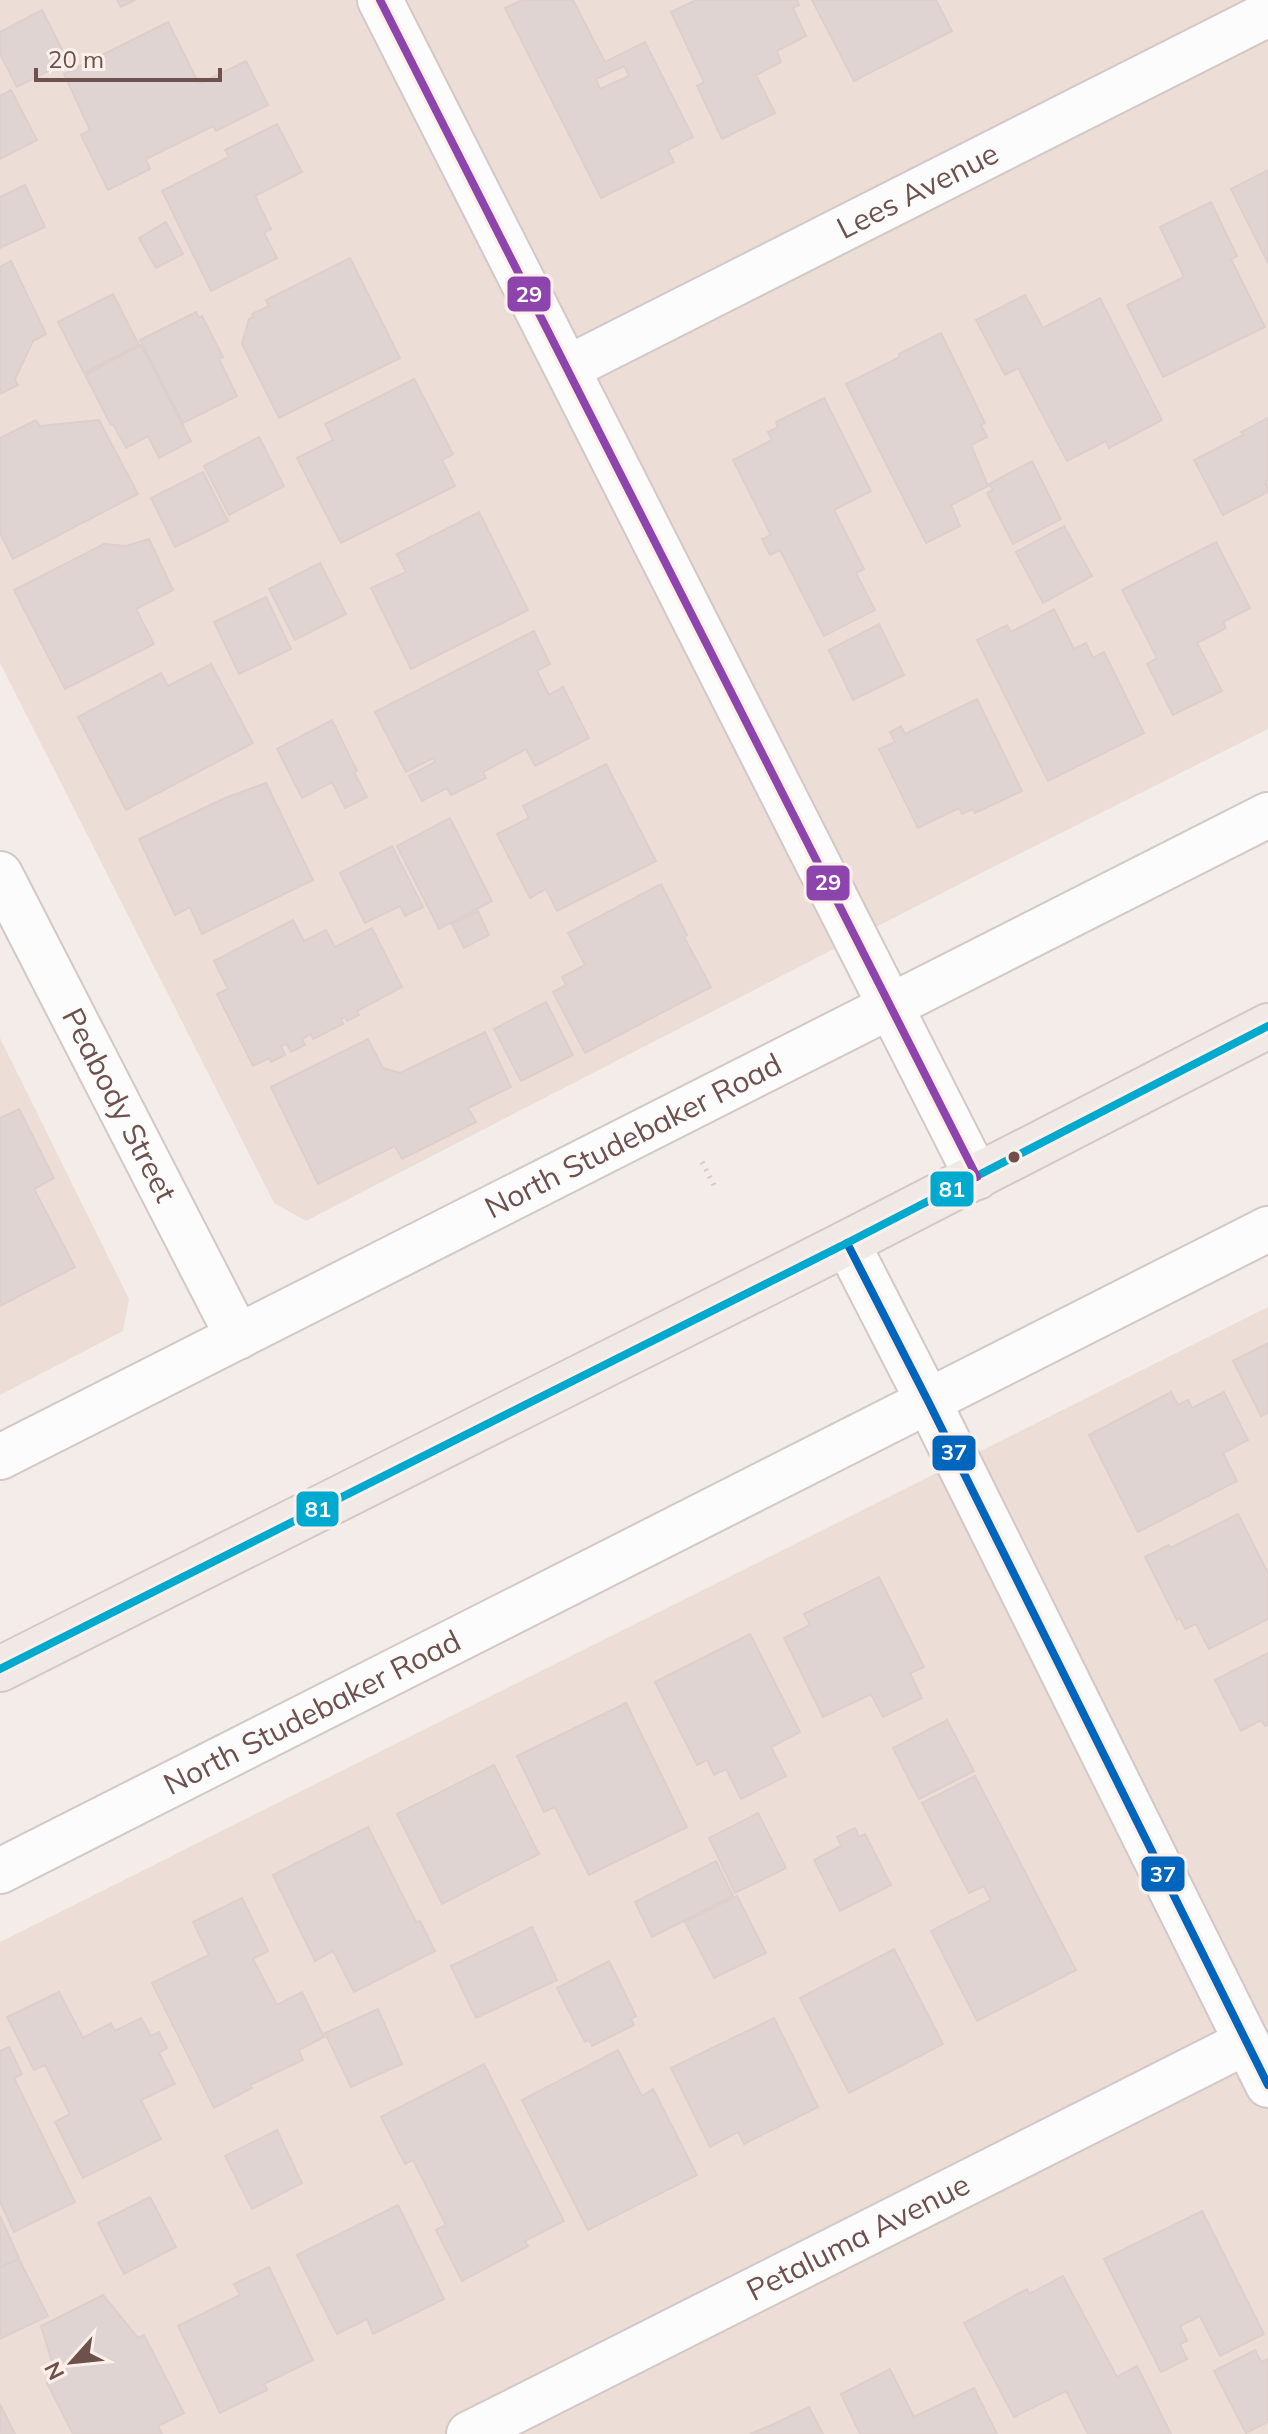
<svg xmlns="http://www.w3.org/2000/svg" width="1268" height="2434" font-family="Mulish,sans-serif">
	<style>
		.residential { fill: #edddd7 }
		.building { fill: #e0d4d2; stroke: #dccfcc; stroke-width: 2; fill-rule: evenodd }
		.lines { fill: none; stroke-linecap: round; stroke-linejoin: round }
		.minor-casing { stroke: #d2c8c6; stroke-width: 48 }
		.major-casing { stroke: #d3c8c6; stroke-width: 48 }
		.path { stroke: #d5ccca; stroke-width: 5; stroke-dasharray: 2 6; stroke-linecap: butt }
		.minor { stroke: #fdfcfc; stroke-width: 44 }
		.major { stroke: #f0e9e6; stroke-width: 44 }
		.bus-1-casing { stroke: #fdf0ea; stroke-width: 14 }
		.bus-2-casing { stroke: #fdf0ea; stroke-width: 14 }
		.bus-3-casing { stroke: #fdf0ea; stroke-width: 14 }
		.bus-1 { stroke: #0065bd; stroke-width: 8 }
		.bus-2 { stroke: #00a9ce; stroke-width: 8 }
		.bus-3 { stroke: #8e44ad; stroke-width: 8 }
		.bus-dot { fill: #6e504d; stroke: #fdf0ea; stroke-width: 3 }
		.labels { text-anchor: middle; stroke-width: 8; stroke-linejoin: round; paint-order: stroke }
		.street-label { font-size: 30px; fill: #6e504d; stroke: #fdf0ea }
		.line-badge { stroke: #fdf0ea; stroke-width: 3 }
		.badge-label { font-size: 22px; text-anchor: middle; font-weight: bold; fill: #fff }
	</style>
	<rect width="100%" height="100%" fill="#f4ece9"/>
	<!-- residential -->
	<g class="residential">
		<polygon points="0,0 1268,0 1268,729 983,872 306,1221 274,1203 0,663"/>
		<polygon points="0,1038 129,1299 123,1331 0,1395"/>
		<polygon points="1268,1307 1268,2434 0,2434 0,1942"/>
	</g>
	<!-- building -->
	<g class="building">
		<polygon points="117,0 135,0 121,7"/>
		<path d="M522 0H573L605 62 645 42 693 137 668 150 674 162 601 198 505 8ZM624 66 629 76 600 89 596 79Z"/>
		<polygon points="696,0 797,0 799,5 793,8 806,36 777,51 781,62 756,75 775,113 722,139 697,86 704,82 671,12"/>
		<polygon points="812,0 936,0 952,31 854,81"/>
		<polygon points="42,10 68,61 17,87 0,54 0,32"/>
		<polygon points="168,22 199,84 246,61 268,105 216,131 213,126 146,159 150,169 108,190 81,135 90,130 64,74"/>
		<polygon points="11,90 37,140 0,159 0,96"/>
		<polygon points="277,124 302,172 255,196 271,229 264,233 277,258 211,291 162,191 229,157 225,150"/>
		<polygon points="1268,170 1268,263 1231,189"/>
		<polygon points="25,185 45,227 0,248 0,197"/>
		<polygon points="1211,202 1237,256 1231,259 1265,327 1163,377 1127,305 1184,277 1160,227"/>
		<polygon points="166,222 183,254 156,268 139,238"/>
		<polygon points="350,258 400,358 279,418 242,344 249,319 253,317 252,314 269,306 266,300"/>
		<polygon points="11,261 46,334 33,341 15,379 18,385 0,394 0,267"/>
		<polygon points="113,294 139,345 84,373 58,322"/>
		<polygon points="1025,295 1043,328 1100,298 1162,420 1109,448 1106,441 1067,461 1018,368 1005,375 976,320"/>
		<polygon points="196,312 199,318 202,316 223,357 219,359 237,396 183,423 140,340"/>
		<polygon points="941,333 985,423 981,425 987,437 971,445 988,486 951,505 960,526 926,543 846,384 900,357 899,354"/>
		<polygon points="141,345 191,441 159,458 148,436 126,448 113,424 111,425 85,375"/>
		<polygon points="414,379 453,454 442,460 455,486 341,543 297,458 333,440 325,424"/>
		<polygon points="824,398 871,491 834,510 864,569 856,573 875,610 824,636 780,550 770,555 762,539 771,535 733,460 772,440 768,432 778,427 776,422"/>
		<polygon points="1268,418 1268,480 1266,481 1268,492 1223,515 1194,460 1243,435 1241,432"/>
		<polygon points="36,420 40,426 99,420 138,494 13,559 0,533 0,438"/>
		<polygon points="259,437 284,486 229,515 204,466"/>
		<polygon points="1032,461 1061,519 1013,544 987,493 993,490 989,484"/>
		<polygon points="203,472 228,521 175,547 151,498"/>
		<polygon points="479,512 528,610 411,669 371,588 406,572 397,554"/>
		<polygon points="1064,526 1092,576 1043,603 1016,552"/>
		<polygon points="149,539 173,590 136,609 154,644 65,689 14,590 104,544 126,546"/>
		<polygon points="1216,542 1250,608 1223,622 1226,628 1197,643 1222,691 1173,715 1147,664 1157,658 1122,590"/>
		<polygon points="320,563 346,614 295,640 269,589"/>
		<polygon points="266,597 291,649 239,674 214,622"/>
		<polygon points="1054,609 1074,649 1086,643 1093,658 1104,652 1144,733 1048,781 977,640 1007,625 1011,632"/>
		<polygon points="879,624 904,675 853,700 829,650"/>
		<polygon points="534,631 550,664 537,671 549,695 563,687 589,738 535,766 526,749 483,772 486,778 451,795 447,788 422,801 409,776 435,762 433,758 406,772 375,712"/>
		<polygon points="211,664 253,743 126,810 78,717 161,673 168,686"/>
		<polygon points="977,699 1022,791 975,813 973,809 962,814 959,808 918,828 879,749 895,742 890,732 901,726 905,734"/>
		<polygon points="332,720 357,771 354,772 367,797 345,808 332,782 302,798 277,749"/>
		<polygon points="606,764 656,861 557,911 546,889 530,898 497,834 529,818 523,806"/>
		<polygon points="266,783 313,880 202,934 190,907 175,915 139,839 225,798"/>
		<polygon points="450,818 492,901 439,929 397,846"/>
		<polygon points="392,846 423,907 405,916 400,906 365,923 340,873"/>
		<polygon points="661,884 687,935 684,937 711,987 585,1053 553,992 566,985 562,977 585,965 568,933"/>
		<polygon points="478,911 489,935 464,948 452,924"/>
		<polygon points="293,920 304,941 326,930 335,947 372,928 402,987 357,1011 359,1015 347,1021 345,1017 341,1019 343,1024 313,1039 311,1034 302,1039 305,1045 291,1052 287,1044 281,1046 285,1055 271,1062 269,1058 253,1066 217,994 228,989 214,961"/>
		<polygon points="546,1002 573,1055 521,1081 494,1029"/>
		<polygon points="485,1032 511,1087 468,1108 476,1122 402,1159 395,1146 318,1184 271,1087 368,1039 383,1068 400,1073"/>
		<polygon points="19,1109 54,1178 34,1189 75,1267 0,1306 0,1118"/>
		<polygon points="1268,1343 1268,1413 1261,1416 1233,1361"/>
		<polygon points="1171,1392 1178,1405 1188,1400 1192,1408 1224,1392 1248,1440 1223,1453 1237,1481 1138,1532 1089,1435"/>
		<polygon points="1238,1514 1268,1573 1268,1619 1209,1649 1196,1624 1185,1629 1180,1618 1177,1620 1145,1557 1169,1545 1170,1548"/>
		<polygon points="879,1577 924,1667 910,1673 922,1698 883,1717 871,1694 823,1717 784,1638 810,1625 804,1614"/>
		<polygon points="750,1634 800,1732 771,1747 786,1776 741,1799 726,1769 714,1775 707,1760 697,1765 655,1682"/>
		<polygon points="1268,1653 1268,1725 1265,1726 1261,1720 1241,1731 1215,1680"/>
		<polygon points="626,1703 687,1827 589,1875 555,1807 544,1812 517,1756"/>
		<polygon points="947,1720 974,1771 919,1799 893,1748"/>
		<polygon points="494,1765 539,1854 442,1904 397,1814"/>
		<polygon points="975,1776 1076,1970 977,2021 931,1931 991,1900 984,1886 969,1893 922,1803"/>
		<polygon points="758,1813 786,1868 735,1893 709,1838"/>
		<polygon points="368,1827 416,1922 420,1921 435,1951 354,1992 333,1951 315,1961 273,1875"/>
		<polygon points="855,1828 859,1837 865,1834 891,1885 840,1911 814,1860 841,1846 837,1837"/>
		<polygon points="716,1861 733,1896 652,1937 635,1902"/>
		<polygon points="737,1896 766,1953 714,1978 685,1922"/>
		<polygon points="242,1898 268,1951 253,1959 277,2005 302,1992 324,2037 299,2050 303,2060 250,2085 252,2088 214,2108 152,1983 209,1955 193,1922"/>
		<polygon points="532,1927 557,1980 476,2018 451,1966"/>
		<polygon points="894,1949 943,2044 849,2093 800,1998"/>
		<polygon points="609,1961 636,2016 631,2019 634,2025 592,2046 589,2040 585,2042 557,1988"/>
		<polygon points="59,1992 83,2038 111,2023 115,2031 141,2018 151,2036 159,2032 167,2048 159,2053 175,2084 141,2100 161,2139 83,2178 55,2122 70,2114 45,2065 34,2070 7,2017"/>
		<polygon points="378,2009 402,2064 351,2087 325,2033"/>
		<polygon points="774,2018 818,2107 744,2144 738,2132 710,2147 671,2068"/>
		<polygon points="9,2047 22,2074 14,2078 75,2202 14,2232 0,2202 0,2051"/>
		<polygon points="618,2050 642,2096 653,2089 697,2175 588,2230 522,2100"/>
		<polygon points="484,2064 564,2221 525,2241 528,2246 462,2281 436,2230 446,2225 413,2160 405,2164 381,2117"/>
		<polygon points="277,2130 302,2183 252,2209 225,2156"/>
		<polygon points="150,2197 176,2247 124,2274 98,2223"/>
		<polygon points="398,2205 444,2299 373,2334 367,2319 337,2334 297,2255"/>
		<polygon points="1202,2211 1264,2334 1220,2356 1200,2316 1180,2326 1187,2341 1180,2344 1187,2359 1161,2372 1104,2259"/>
		<polygon points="0,2216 19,2258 0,2267"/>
		<polygon points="19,2259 48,2316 0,2339 0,2268"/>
		<polygon points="269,2267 313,2360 264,2384 267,2390 220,2413 178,2326 240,2295 234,2284"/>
		<polygon points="1063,2276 1117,2377 1137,2366 1171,2434 1088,2434 1066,2391 1014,2417 964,2323 1027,2289 1029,2294"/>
		<polygon points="103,2295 138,2338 144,2335 184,2413 158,2426 162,2434 73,2434 47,2383 57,2378 41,2326"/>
		<polygon points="1255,2350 1261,2362 1268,2359 1268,2422 1246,2433 1214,2371"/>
		<polygon points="890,2369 914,2417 974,2388 997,2434 860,2434 841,2394"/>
		<polygon points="0,2404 15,2434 0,2434"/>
		<polygon points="809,2407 823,2434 750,2434 774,2424"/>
	</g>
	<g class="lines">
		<!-- minor casing -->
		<g class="minor-casing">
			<g id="minor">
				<polyline points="380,0 977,1177"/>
				<path id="s1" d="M568 368 1268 14"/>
				<path id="s2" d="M0 874 238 1337"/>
				<polyline points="847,1243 928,1401 1268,2085"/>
				<path id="s3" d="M0 1457 1268 815"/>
				<path id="s4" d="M0 1871 1268 1229"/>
				<path id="s5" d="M469 2434 1246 2042"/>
			</g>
		</g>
		<!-- major casing -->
		<g class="major-casing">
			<polyline id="major" points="0,1669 847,1243 1268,1026"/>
		</g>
		<!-- path -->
		<polyline class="path" points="702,1162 715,1187"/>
		<!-- minor -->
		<use href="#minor" class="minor"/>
		<!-- major -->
		<use href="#major" class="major"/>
		<!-- bus-1 casing -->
		<g class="bus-1-casing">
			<polyline id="bus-1" points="847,1243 928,1401 1268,2085"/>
		</g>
		<!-- bus-2 casing -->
		<g class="bus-2-casing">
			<polyline id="bus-2" points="0,1669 847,1243 1268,1026"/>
		</g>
		<!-- bus-3 casing -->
		<g class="bus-3-casing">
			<polyline id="bus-3" points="380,0 977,1177"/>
		</g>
		<!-- bus-1 -->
		<use href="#bus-1" class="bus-1"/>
		<!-- bus-2 -->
		<use href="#bus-2" class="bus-2"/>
		<!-- bus-3 -->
		<use href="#bus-3" class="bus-3"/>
	</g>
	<!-- markers -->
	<circle class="bus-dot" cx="1014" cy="1157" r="7"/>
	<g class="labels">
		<!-- street labels -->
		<g class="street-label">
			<text dy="10" stroke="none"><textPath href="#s1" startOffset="392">Lees Avenue</textPath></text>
			<text dy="10" stroke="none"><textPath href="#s2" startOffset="260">Peabody Street</textPath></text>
			<text dy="10" stroke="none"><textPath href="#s3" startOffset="710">North Studebaker Road</textPath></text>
			<text dy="10" stroke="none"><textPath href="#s4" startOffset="350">North Studebaker Road</textPath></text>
			<text dy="10" stroke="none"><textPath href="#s5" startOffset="436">Petaluma Avenue</textPath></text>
		</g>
	</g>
	<g class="line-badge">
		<rect x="506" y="275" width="46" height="38" rx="8" fill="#8e44ad"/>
		<rect x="805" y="864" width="46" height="38" rx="8" fill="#8e44ad"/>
		<rect x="929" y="1170" width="46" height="38" rx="8" fill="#00a9ce"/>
		<rect x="931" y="1434" width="46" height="38" rx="8" fill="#0065bd"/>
		<rect x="295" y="1490" width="45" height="38" rx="8" fill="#00a9ce"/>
		<rect x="1140" y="1855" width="46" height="38" rx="8" fill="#0065bd"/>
	</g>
	<g class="badge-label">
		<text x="529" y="302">29</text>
		<text x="828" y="890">29</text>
		<text x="952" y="1197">81</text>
		<text x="954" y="1460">37</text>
		<text x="318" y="1517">81</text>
		<text x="1163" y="1882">37</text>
	</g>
	<!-- north arrow -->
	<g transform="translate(72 2362) rotate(243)" stroke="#fdf0ea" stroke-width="6" paint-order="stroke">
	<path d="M0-6L14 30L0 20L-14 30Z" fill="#6e504d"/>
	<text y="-12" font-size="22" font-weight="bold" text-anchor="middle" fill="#6e504d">N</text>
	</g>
	<!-- scale -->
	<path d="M36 68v12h184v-12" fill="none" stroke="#6e504d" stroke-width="4"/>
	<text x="48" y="68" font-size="24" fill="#6e504d" stroke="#fdf0ea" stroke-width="6" paint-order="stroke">20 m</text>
</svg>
